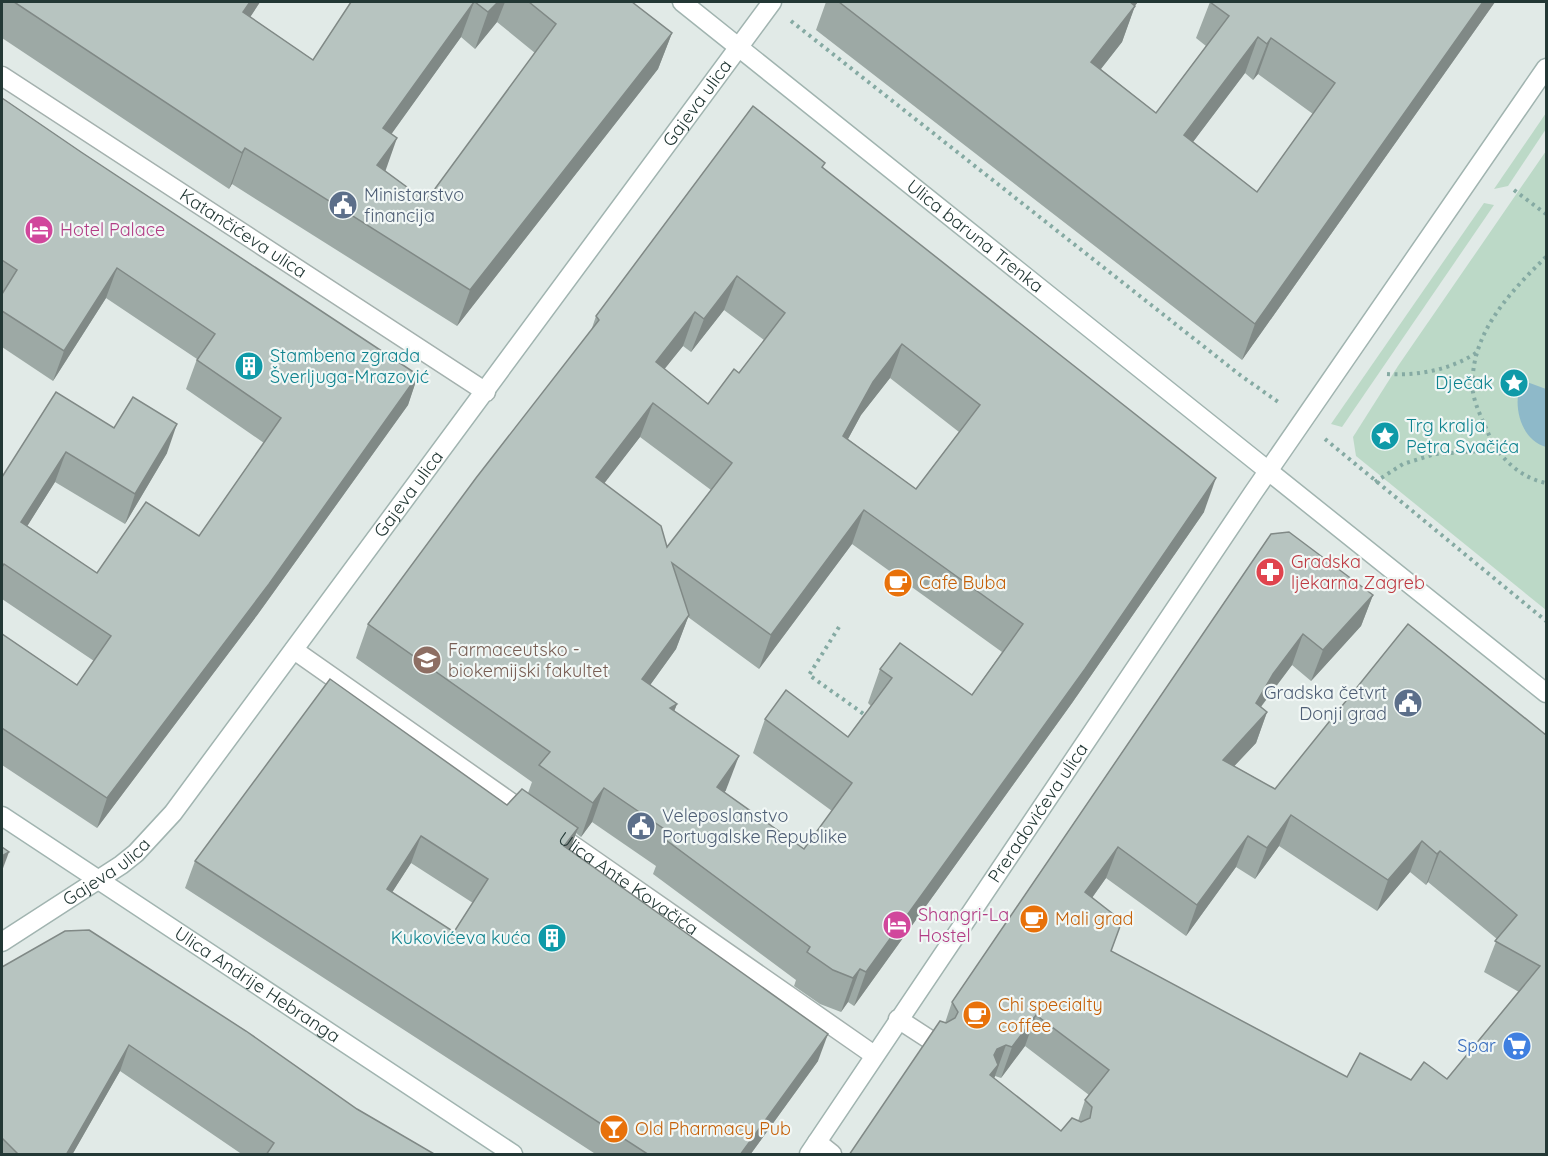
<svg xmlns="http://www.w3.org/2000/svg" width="1548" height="1156" font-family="Quicksand,sans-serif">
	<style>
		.green { fill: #bcd9c7 }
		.water { fill: #8eb9c9 }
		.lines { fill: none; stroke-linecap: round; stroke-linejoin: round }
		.lane-casing { stroke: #a4b1ae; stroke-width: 21 }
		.street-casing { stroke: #a4b1ae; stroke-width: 21 }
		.secondary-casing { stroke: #a1b4b0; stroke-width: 21 }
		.path { stroke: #85aaa3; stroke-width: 4; stroke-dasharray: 3 4.5; stroke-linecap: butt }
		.lane { stroke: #fff; stroke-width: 18 }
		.street { stroke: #fff; stroke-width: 18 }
		.secondary { stroke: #fff; stroke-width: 18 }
		.wall { fill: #9da9a5; fill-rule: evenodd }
		.shaded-wall { fill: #808986 }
		.building { fill: #b7c4c0; stroke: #808986; stroke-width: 1.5; fill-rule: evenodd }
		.labels { text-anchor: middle; stroke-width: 4.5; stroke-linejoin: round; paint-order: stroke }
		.street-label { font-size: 18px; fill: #233835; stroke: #f1f7f5 }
		.service-label { font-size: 18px; fill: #4e5e75; stroke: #f1f7f5; text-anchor: start }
		.hotel-label { font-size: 18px; fill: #b23c85; stroke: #f1f7f5; text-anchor: start }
		.culture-label { font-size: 18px; fill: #0d838f; stroke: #f1f7f5; text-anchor: start }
		.health-label { font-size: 18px; fill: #be3a42; stroke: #f1f7f5; text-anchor: start }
		.food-label { font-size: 18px; fill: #c56008; stroke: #f1f7f5; text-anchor: start }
		.education-label { font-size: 18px; fill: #785e54; stroke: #f1f7f5; text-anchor: start }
		.shop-label { font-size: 18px; fill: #366cbe; stroke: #f1f7f5; text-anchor: end }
	</style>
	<rect width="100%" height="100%" fill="#e1eae7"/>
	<!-- green -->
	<g class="green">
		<polygon points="1546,113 1546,129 1508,186 1494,189"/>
		<polygon points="1546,151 1546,610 1356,456 1353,437 1398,366"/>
		<polygon points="1484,203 1494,205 1342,427 1331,424"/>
	</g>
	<!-- water -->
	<path class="water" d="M1527 382 1546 389V447C1521 440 1512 406 1521 383Z"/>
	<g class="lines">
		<!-- lane casing -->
		<g class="lane-casing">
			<g id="lane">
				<polyline points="898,1019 935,1043"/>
				<polyline points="817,1142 832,1154"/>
			</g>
		</g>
		<!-- street casing -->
		<g class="street-casing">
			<g id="street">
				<path id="s1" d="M2 76 486 392"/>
				<polyline points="294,650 529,815"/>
				<path id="s2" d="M551 830 874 1055"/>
			</g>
		</g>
		<!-- secondary casing -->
		<g class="secondary-casing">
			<g id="secondary">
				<path id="s3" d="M682 2 1546 693"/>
				<path id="s4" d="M2 816 513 1154"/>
				<path id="s5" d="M2 942 121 865 136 853 173 813 772 2"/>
				<path id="s6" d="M809 1154 1253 493 1546 68"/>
			</g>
		</g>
		<!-- path -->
		<g class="path">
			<polyline points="791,21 1240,375 1281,404"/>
			<polyline points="1514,190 1546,214"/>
			<path d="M1546 257C1509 293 1468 336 1473 392 1475 406 1484 423 1489 435 1499 458 1521 478 1546 483"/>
			<path d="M1387 374C1417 376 1450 370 1476 353"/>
			<polyline points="1325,439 1546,621"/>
			<polyline points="1375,482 1403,464 1435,454 1495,450"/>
			<polyline points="839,627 809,675 868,717"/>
		</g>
		<!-- lane -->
		<use href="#lane" class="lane"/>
		<!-- street -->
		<use href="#street" class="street"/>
		<!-- secondary -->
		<use href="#secondary" class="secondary"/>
	</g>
	<!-- wall -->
	<g class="wall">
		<path d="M2 2H260L250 17 313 60 351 2H632L672 33 658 69 457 326 232 184 229 189 2 38ZM497 22 535 53 426 201 385 171 391 134 461 37 475 49Z"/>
		<path d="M826 2H1138L1135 5 1122 42 1101 69 1156 113 1206 46 1196 38 1210 2H1495L1242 360 816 30ZM1245 73 1253 80 1258 74 1313 114 1257 192 1193 142Z"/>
		<polygon points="2,98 81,152 418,375 408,405 258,614 97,828 2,765 2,634 77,685 94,661 2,599 2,477 114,428 167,453 125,524 55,482 27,526 97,573 199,536 264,443 186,389 197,359 106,298 53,381 2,347"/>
		<path d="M823 169 1204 512 1072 703 854 1006 848 1002 841 1012 820 1004 794 986 796 980 653 874 656 866 592 822 581 837 576 833 570 849 818 1061 750 1155H597L185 888 195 861 507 805 528 793 532 782 356 658 368 624 591 331 596 316ZM724 310 764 340 739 373 708 404 664 369 683 346 691 352ZM890 378 959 432 916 489 848 439 861 415ZM640 437 711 490 667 547 604 483ZM852 544 1002 652 972 695 880 669 868 703 871 706 848 737 765 719 753 753 832 811 804 849 724 793 726 790 674 711 677 704 650 685 676 649 688 617 759 669ZM411 863 473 903 454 932 392 892Z"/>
		<path d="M1271 534 1373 595 1361 626 1311 681 1292 665 1261 707 1267 712 1256 743 1234 766 1275 789 1546 735V1155H849L945 1023 952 1002ZM1279 846 1377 911 1410 872 1426 885 1428 882 1497 939 1484 972 1519 992 1447 1079 1411 1080 1347 1077 1111 951 1092 898 1106 878 1186 936 1236 867 1255 879ZM1025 1046 1089 1095 1085 1100 1078 1121 1061 1131 994 1078 995 1076 1001 1078Z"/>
		<polygon points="2,967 357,1109 436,1155 243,1155 120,1071 72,1155 2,1155"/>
	</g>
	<!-- shaded-wall -->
	<g class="shaded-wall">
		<polygon points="250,2 260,2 230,48 243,12"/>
		<polygon points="474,2 461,37 370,164 383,128"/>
		<polygon points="498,2 505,2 497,22 475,49 488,12"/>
		<polygon points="1124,2 1138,2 1112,34"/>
		<polygon points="1483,2 1495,2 1242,360 1255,324"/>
		<polygon points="1135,6 1122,42 1078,98 1091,62"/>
		<polygon points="672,33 658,69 457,326 470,290"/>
		<polygon points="1258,37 1245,73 1171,171 1184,135"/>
		<polygon points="1271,38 1258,74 1253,80 1267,44"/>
		<polygon points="397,138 384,175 377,165"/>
		<polygon points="245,148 232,184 229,189 242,153"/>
		<polygon points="117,268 106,298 53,381 64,351"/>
		<polygon points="737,276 724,310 691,352 704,319"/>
		<polygon points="695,312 683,346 643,396 656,362"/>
		<polygon points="902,344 890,378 861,415 831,470 843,436 873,382"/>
		<polygon points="418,375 408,405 258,614 97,828 107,798"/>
		<polygon points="653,403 640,437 583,511 596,477"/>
		<polygon points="177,424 167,453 125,524 135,494"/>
		<polygon points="66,452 55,482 11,552 21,522"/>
		<polygon points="1216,478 1204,512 1072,703 854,1006 866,972"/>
		<polygon points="864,510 852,544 759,669 771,635"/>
		<polygon points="1373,595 1361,626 1311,681 1323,650"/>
		<polygon points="689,615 676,649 630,713 642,679"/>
		<polygon points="1303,634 1292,665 1262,705 1245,734 1256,703 1273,674"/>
		<polygon points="677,704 664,737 670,708"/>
		<polygon points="1267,712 1256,743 1211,791 1223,760"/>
		<polygon points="739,756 726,790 704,821 717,787"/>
		<polygon points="604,788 592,822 581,837 593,803"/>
		<polygon points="1291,815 1279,846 1255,879 1267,848"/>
		<polygon points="578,828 568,855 564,846"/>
		<polygon points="421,836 411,863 377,916 387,889"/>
		<polygon points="1248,836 1236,867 1186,936 1197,905"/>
		<polygon points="1422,841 1410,872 1377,911 1388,880"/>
		<polygon points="1118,847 1106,878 1074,923 1085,892"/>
		<polygon points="1440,851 1428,882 1426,885 1437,854"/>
		<polygon points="9,852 2,871 2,856"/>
		<polygon points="860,969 848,1002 841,1012 853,978"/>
		<polygon points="1036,1015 1025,1046 1001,1078 1012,1047"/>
		<polygon points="828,1034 818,1061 750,1155 740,1155"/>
		<polygon points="129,1045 120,1071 72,1155 66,1155"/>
		<polygon points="1006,1045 995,1076 987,1096 985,1080 997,1049"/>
	</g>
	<!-- building -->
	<g class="building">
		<polygon points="14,2 250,2 243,12 313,60 351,2 474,2 383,128 397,138 377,165 426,201 556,24 529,2 632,2 672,33 470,290 245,148 242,153"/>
		<polygon points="475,2 498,2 488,12"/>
		<path d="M839 2H1130L1135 6 1091 62 1156 113 1229 16 1210 2H1483L1255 324ZM1258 37 1267 44 1271 38 1335 83 1257 192 1184 135Z"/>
		<polygon points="2,98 81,152 418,375 269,584 107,798 2,728 2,634 77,685 111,636 4,564 2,567 2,477 56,392 114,428 133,397 177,424 135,494 66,452 21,522 97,573 146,502 199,536 281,418 197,360 215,334 117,268 64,351 2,311 2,294 17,270 2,260"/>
		<path d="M753 106 825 163 822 167 1216 478 1085 669 866 972 860 969 853 978 833 970 807 952 810 947 666 840 670 833 604 788 593 803 539 765 550 752 368 624 476 478 599 320 596 316ZM737 276 785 313 739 373 734 369 708 404 656 362 695 312 704 319ZM902 344 980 405 916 489 843 436 873 382ZM653 403 732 463 667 547 661 526 596 477ZM864 510 1023 624 972 695 900 643 880 669 892 678 848 737 786 690 765 719 852 783 804 849 717 787 739 756 670 708 677 704 642 679 689 615 672 563 771 635Z"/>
		<path d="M1289 532 1373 595 1323 650 1303 634 1273 674 1256 703 1267 712 1223 760 1275 789 1408 624 1546 735V1155H849L940 1021 946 1023 955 1018 958 1012 952 1002 1271 534ZM1291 815 1388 880 1422 841 1437 854 1440 851 1517 915 1495 941 1540 966 1447 1079 1424 1062 1411 1080 1360 1053 1347 1077 1111 951 1122 921 1085 892 1118 847 1197 905 1248 836 1267 848ZM1036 1015 1109 1070 1085 1100 1092 1107 1090 1118 1081 1122 1072 1118 1061 1131 990 1075 998 1065 994 1055 997 1049 1006 1045 1012 1047Z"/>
		<path d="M330 679 507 805 522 789 578 828 564 846 828 1034 740 1155H649L195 861ZM421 836 488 879 454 932 387 889Z"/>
		<polygon points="2,847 9,852 2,856"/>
		<polygon points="89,930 246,1031 357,1109 436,1155 266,1155 274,1143 129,1045 66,1155 19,1155 2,1138 2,967 65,931"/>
	</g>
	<!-- icons -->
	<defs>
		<g id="civic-disc" transform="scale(1.5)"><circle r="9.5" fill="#5c6f8a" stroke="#f1f7f5"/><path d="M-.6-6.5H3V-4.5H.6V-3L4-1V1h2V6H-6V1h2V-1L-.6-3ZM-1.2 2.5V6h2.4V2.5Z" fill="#fff"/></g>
		<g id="hotel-disc" transform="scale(1.5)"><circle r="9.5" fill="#d1479c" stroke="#f1f7f5"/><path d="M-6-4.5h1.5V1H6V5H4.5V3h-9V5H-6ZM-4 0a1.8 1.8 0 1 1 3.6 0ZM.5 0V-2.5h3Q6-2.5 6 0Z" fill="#fff"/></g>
		<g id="building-disc" transform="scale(1.5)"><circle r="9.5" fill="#0f9aa8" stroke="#f1f7f5"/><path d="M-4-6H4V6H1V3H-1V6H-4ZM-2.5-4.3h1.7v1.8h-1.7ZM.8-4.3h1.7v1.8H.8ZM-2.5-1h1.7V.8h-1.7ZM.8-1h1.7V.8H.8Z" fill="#fff"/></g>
		<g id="sight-disc" transform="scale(1.5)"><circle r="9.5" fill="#0f9aa8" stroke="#f1f7f5"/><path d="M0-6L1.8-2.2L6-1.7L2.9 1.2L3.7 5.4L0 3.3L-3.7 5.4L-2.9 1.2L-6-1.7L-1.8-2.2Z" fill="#fff"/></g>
		<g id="pharmacy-disc" transform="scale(1.5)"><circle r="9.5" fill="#e0444e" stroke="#f1f7f5"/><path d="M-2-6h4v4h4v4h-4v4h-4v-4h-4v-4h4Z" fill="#fff"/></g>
		<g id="cafe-disc" transform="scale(1.5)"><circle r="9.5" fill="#e8710a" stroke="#f1f7f5"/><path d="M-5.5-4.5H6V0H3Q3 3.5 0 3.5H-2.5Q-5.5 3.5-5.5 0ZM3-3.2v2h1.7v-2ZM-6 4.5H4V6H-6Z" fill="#fff"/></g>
		<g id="university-disc" transform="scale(1.5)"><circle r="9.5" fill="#8d6e63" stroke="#f1f7f5"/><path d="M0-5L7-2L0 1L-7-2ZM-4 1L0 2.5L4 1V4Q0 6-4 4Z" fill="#fff"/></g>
		<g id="supermarket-disc" transform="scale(1.5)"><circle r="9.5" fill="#3f7fe0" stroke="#f1f7f5"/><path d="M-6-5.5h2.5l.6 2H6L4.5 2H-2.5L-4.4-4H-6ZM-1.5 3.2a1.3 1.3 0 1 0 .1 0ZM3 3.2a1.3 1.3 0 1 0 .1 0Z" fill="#fff"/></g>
		<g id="bar-disc" transform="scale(1.5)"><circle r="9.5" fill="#e8710a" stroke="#f1f7f5"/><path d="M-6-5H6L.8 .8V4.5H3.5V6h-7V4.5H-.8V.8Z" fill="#fff"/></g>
	</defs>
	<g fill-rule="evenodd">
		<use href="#civic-disc" x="343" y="205"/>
		<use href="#hotel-disc" x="39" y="230"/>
		<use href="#building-disc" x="249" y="366"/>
		<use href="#sight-disc" x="1514" y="383"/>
		<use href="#sight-disc" x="1385" y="436"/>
		<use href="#pharmacy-disc" x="1270" y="572"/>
		<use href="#cafe-disc" x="898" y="583"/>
		<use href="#university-disc" x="427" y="660"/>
		<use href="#civic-disc" x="1408" y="703"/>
		<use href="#civic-disc" x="641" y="826"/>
		<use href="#cafe-disc" x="1034" y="919"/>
		<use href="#hotel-disc" x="897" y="925"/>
		<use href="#building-disc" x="552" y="938"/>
		<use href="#cafe-disc" x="977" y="1015"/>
		<use href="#supermarket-disc" x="1517" y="1046"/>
		<use href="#bar-disc" x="614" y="1129"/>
	</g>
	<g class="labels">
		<!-- street labels -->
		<g class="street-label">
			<text dy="6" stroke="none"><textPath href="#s5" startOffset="1098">Gajeva ulica</textPath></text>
			<text dy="6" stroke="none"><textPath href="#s1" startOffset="288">Katančićeva ulica</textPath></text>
			<text dy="6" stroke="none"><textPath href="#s3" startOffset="375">Ulica baruna Trenka</textPath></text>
			<text dy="6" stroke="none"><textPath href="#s5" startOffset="612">Gajeva ulica</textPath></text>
			<text dy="6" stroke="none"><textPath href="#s6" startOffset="411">Preradovićeva ulica</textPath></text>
			<text dy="6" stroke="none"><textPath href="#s5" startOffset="126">Gajeva ulica</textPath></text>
			<text dy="6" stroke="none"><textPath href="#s2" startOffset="94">Ulica Ante Kovačića</textPath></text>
			<text dy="6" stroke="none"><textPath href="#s4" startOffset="306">Ulica Andrije Hebranga</textPath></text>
		</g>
		<!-- service labels -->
		<g class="service-label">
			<text x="364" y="201">Ministarstvo<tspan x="364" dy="21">financija</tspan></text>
			<text x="1387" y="699" text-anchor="end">Gradska četvrt<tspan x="1387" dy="21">Donji grad</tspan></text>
			<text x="662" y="822">Veleposlanstvo<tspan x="662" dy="21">Portugalske Republike</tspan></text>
		</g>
		<!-- hotel labels -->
		<g class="hotel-label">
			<text x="60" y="236">Hotel Palace</text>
			<text x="918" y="921">Shangri-La<tspan x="918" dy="21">Hostel</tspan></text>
		</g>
		<!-- culture labels -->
		<g class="culture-label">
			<text x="270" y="362">Stambena zgrada<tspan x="270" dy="21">Šverljuga-Mrazović</tspan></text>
			<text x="1493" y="389" text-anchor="end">Dječak</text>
			<text x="1406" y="432">Trg kralja<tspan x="1406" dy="21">Petra Svačića</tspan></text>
			<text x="531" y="944" text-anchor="end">Kukovićeva kuća</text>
		</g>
		<!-- health labels -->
		<g class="health-label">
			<text x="1291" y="568">Gradska<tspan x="1291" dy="21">ljekarna Zagreb</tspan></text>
		</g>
		<!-- food labels -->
		<g class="food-label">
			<text x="919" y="589">Cafe Buba</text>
			<text x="1055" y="925">Mali grad</text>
			<text x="998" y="1011">Chi specialty<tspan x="998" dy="21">coffee</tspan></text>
			<text x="635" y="1135">Old Pharmacy Pub</text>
		</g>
		<!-- education labels -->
		<g class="education-label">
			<text x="448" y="656">Farmaceutsko -<tspan x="448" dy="21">biokemijski fakultet</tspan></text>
		</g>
		<!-- shop labels -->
		<g class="shop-label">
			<text x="1496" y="1052">Spar</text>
		</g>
	</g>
	<!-- border -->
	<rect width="1548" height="1156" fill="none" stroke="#233835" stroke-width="6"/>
</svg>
